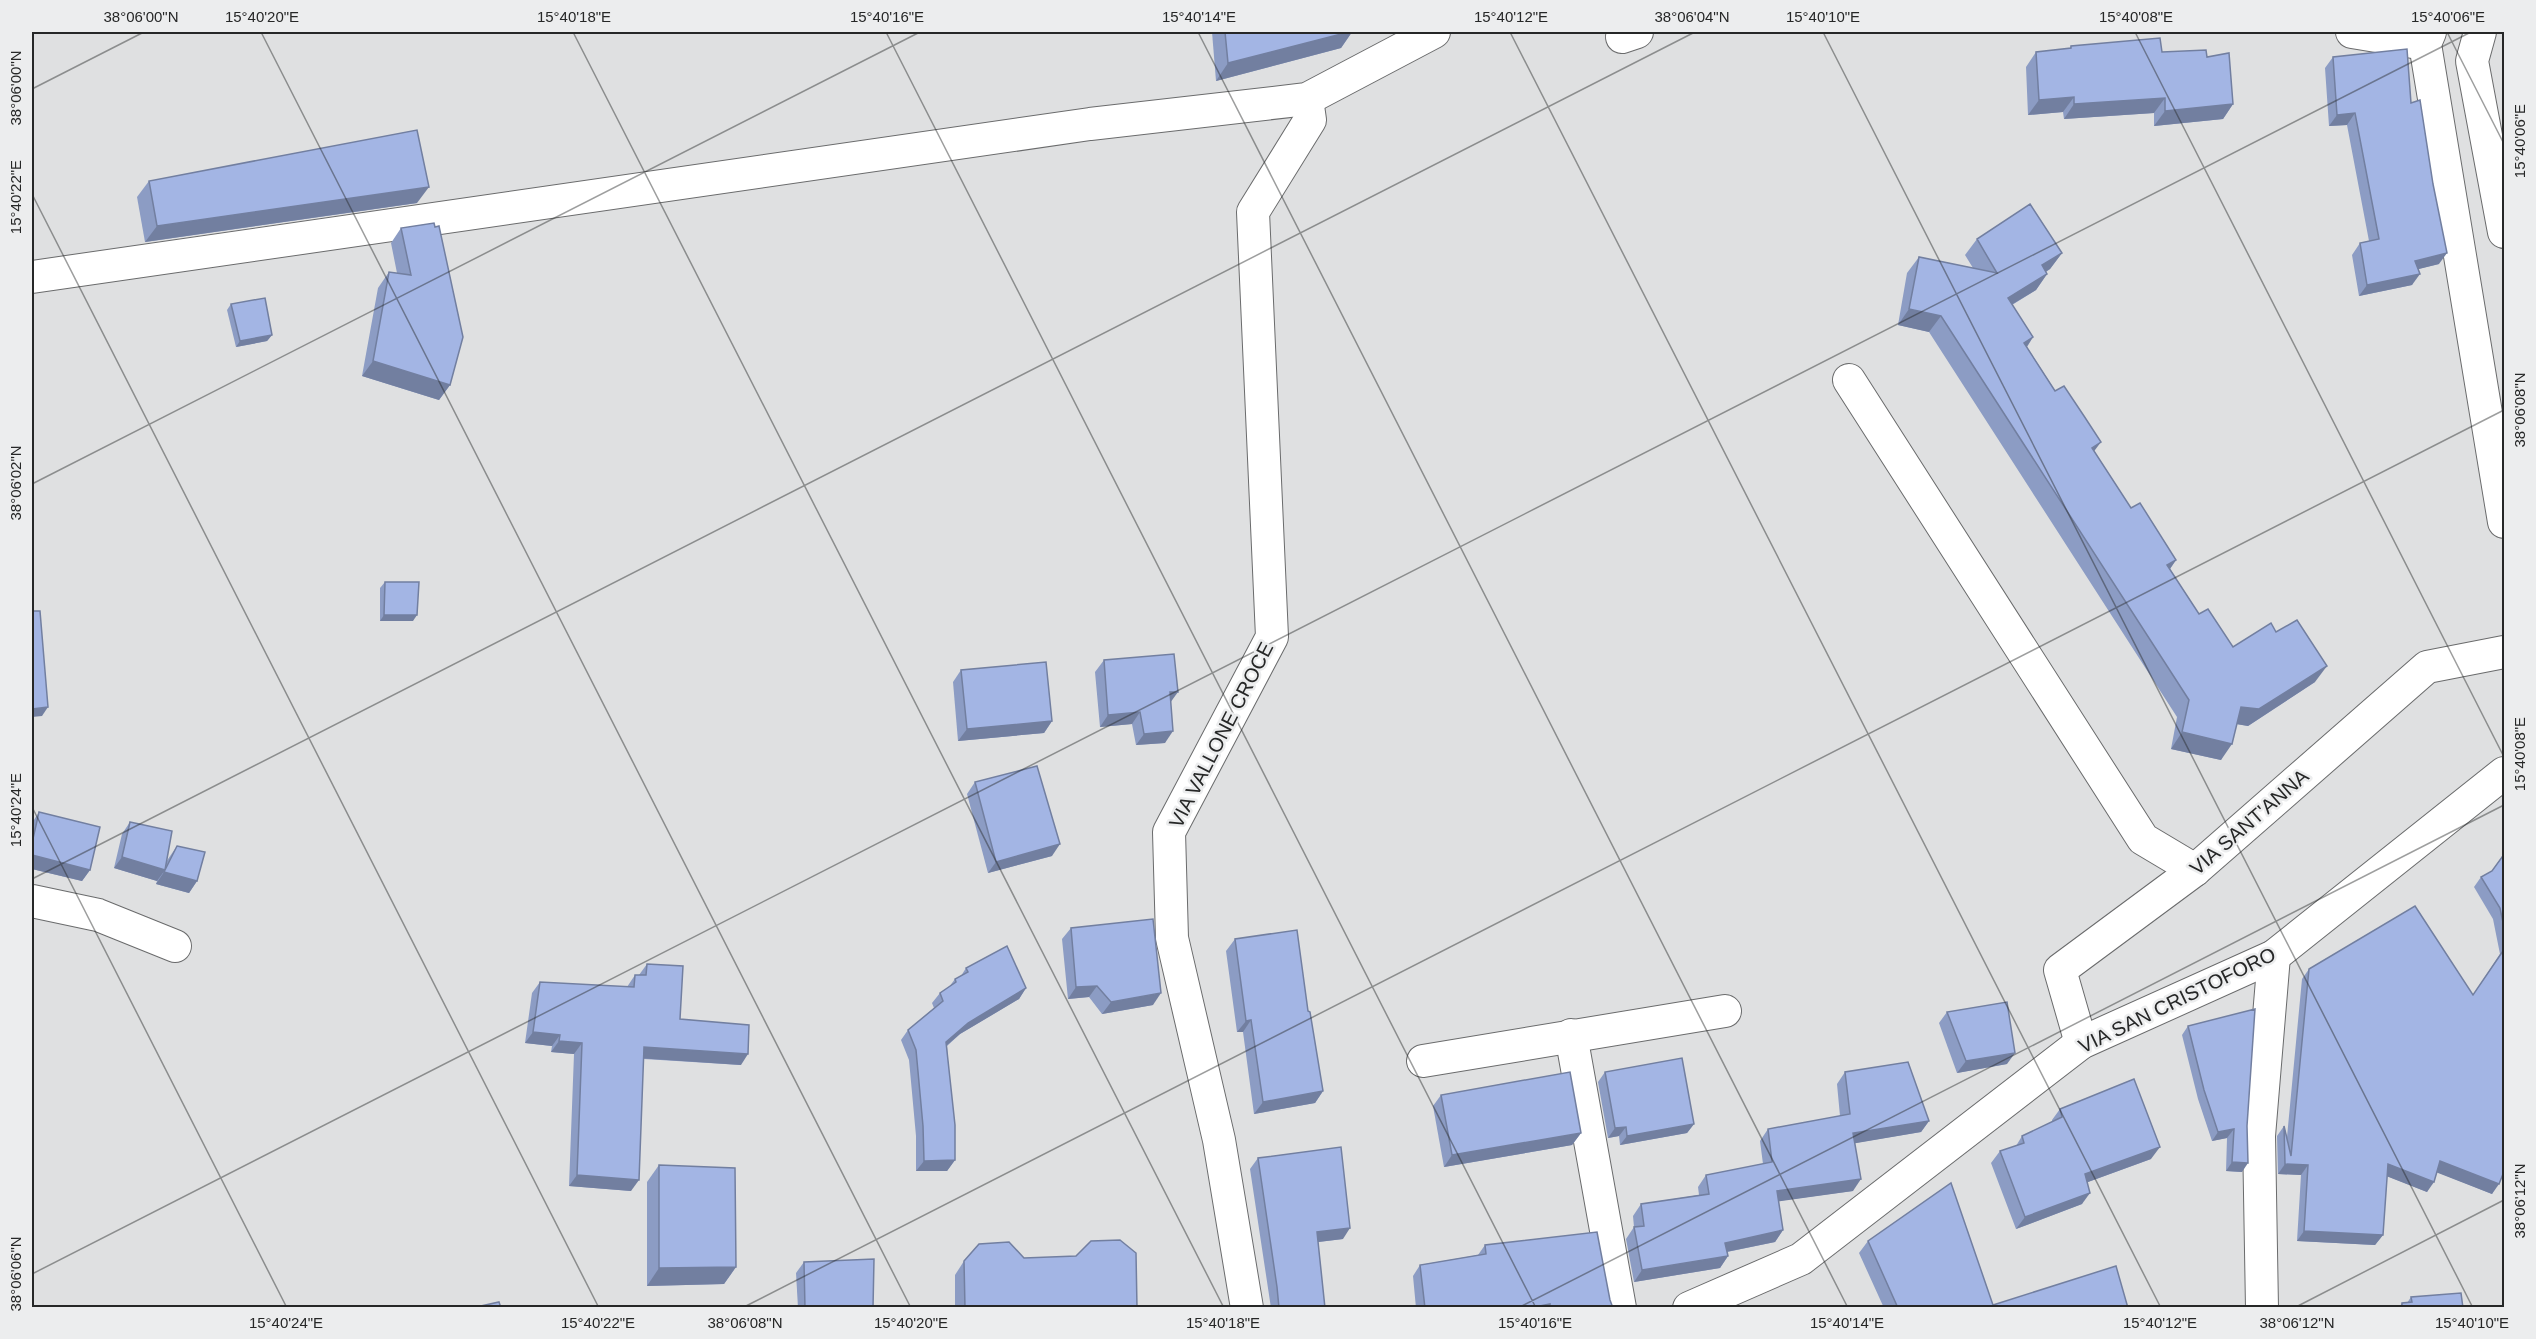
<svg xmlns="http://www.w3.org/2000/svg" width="2536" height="1339" font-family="Helvetica,sans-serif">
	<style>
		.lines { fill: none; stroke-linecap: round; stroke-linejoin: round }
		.street-casing { stroke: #6a6b6c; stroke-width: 34 }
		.street { stroke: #fff; stroke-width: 32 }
		.wall { fill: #8c9cc4 }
		.shaded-wall { fill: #727fa0 }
		.building { fill: #a3b5e4; stroke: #727fa0; stroke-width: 1.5 }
		.ticks { fill: none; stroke: #262727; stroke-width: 1.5; stroke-opacity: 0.45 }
		.labels { text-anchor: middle; stroke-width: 5; stroke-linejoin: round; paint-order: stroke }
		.street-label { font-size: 20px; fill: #262727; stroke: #ecedee }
		.neatline { fill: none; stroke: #262727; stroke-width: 2 }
		.ticks-label { font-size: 15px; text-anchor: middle; fill: #262727 }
	</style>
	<rect width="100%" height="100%" fill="#dfe0e1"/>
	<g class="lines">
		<!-- street casing -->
		<g class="street-casing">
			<g id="street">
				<polyline points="2352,32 2425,44"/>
				<polyline points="2430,32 2425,44 2504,522"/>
				<polyline points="2480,32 2472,61 2504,232"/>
				<polyline points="1622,37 1637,32"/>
				<polyline points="32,277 1090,124 1307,99 1434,32"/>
				<polyline points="1849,380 2143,839 2195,870"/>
				<polyline points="32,901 98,915 175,946"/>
				<polyline points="1571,1035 1620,1308"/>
				<polyline points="2081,1043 2060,970 2195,870 2427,667 2504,652"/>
				<polyline points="1423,1061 1725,1011"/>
				<polyline points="1247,1308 1219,1140 1172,938 1169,832 1272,637 1253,212 1310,120 1307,99"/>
				<polyline points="1689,1308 1801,1259 2081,1043 2274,956 2504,773"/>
				<polyline points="2262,1308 2259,1136 2274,956"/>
			</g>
		</g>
		<!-- street -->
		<use href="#street" class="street"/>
	</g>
	<!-- wall -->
	<g class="wall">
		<polygon points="1212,32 1352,32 1341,48 1216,81"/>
		<polygon points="2071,46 2162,52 2207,57 2233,104 2223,119 2154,126 2154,113 2064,119 2063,112 2028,115 2026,67 2036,52 2069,49"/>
		<polygon points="2333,57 2411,103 2439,264 2418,269 2412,285 2359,296 2352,255 2360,243 2369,241 2347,125 2329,126 2325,68"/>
		<polygon points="149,181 417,203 145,242 137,197"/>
		<polygon points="401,228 450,385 439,400 362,376 378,288 389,272 397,273 391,243"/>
		<polygon points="1977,239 2062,253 2050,269 2046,272 2047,274 2036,290 2012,305 2033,337 2027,347 2131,508 2176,560 2170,569 2199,614 2233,647 2276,632 2315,682 2248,726 2237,724 2221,760 2171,749 2177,717 1929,332 1898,325 1907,273 1919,257 1973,268 1965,255"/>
		<polygon points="231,304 272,335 267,341 236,347 227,310"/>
		<polygon points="385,582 413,621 380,621 380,588"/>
		<polygon points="1104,660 1171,702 1165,743 1136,745 1132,724 1100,727 1095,672"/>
		<polygon points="961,670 1052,721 1044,733 958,741 953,682"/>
		<polygon points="975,782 1052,856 988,873 967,794"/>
		<polygon points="39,812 90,870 82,881 32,869 32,823"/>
		<polygon points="130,822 166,862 177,846 197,881 189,893 156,884 157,881 114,868 122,834"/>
		<polygon points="2505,852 2505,1169 2492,1194 2437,1172 2427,1192 2387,1176 2383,1235 2375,1245 2297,1241 2301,1175 2278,1174 2277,1136 2284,1126 2287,1137 2302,979 2309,969 2473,995 2500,954 2493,919 2474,887 2481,877 2492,871"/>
		<polygon points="1071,928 1153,1005 1102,1014 1089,997 1068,999 1062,939"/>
		<polygon points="1235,939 1308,1011 1323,1091 1315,1103 1254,1114 1243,1032 1237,1032 1226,951"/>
		<polygon points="647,964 680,1019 741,1065 644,1059 631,1191 569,1186 574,1054 551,1052 552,1046 525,1043 532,993 540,982 627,987 635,975 639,975"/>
		<polygon points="966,968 1026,988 1019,999 960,1034 947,1046 955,1160 947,1171 916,1171 916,1136 909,1060 901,1040 908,1030 934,1008 932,1003 940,993 949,987 955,979 961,976"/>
		<polygon points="1947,1012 2007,1064 1957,1073 1939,1023"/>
		<polygon points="2188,1026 2247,1126 2242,1172 2226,1171 2227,1138 2212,1141 2198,1099 2182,1035"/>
		<polygon points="1605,1072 1694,1124 1687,1133 1620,1145 1619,1136 1608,1138 1598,1082"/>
		<polygon points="1845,1072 1929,1121 1921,1132 1855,1143 1853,1191 1778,1201 1783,1230 1775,1242 1727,1252 1728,1256 1720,1268 1634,1282 1626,1239 1634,1227 1633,1216 1641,1204 1699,1195 1698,1187 1706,1175 1763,1164 1760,1141 1768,1129 1840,1116 1837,1084"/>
		<polygon points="1441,1095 1581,1133 1572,1145 1444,1167 1433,1106"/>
		<polygon points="2060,1109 2151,1159 2088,1182 2082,1204 2016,1229 1991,1163 2000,1151 2016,1146 2022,1136 2052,1122 2052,1120"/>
		<polygon points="1258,1158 1343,1239 1318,1242 1325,1308 1271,1308 1250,1169"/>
		<polygon points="659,1165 736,1267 724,1284 647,1286 647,1182"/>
		<polygon points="1868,1241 1993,1305 2128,1308 1884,1308 1859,1253"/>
		<polygon points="1485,1245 1610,1300 1613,1308 1416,1308 1413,1276 1420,1265 1478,1255"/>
		<polygon points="1024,1258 1137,1308 955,1308 955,1275 964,1261"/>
		<polygon points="804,1262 873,1308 798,1308 796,1273"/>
		<polygon points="2411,1297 2463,1308 2399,1308 2402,1303 2407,1303"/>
	</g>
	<!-- shaded-wall -->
	<g class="shaded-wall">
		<polygon points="1349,32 1352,32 1341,48 1216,81 1228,63"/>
		<polygon points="2074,97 2063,112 2028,115 2039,100"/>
		<polygon points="2165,98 2154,113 2064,119 2074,104"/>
		<polygon points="2233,104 2223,119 2154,126 2165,111"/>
		<polygon points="2355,113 2347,125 2329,126 2337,115"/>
		<polygon points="429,187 417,203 145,242 157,226"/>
		<polygon points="2062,253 2050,269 2030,281 2042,265"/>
		<polygon points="2447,253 2439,264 2407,272 2415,261"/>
		<polygon points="2047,274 2036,290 1996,314 2008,298"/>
		<polygon points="2420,274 2412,285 2359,296 2367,285"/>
		<polygon points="1909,309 1941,316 1929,332 1898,325"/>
		<polygon points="272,335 267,341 236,347 240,341"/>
		<polygon points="2033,337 2022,354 2024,343"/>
		<polygon points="373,361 450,385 439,400 362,376"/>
		<polygon points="2101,442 2089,458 2092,448"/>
		<polygon points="2176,560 2165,576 2167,565"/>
		<polygon points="384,615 417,615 413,621 380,621"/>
		<polygon points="2327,666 2315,682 2248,726 2230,723 2241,707"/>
		<polygon points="1170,692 1178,692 1170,703"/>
		<polygon points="48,707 42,716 32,717 32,709"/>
		<polygon points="1140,712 1132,724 1100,727 1108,715"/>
		<polygon points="1052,721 1044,733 958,741 967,729"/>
		<polygon points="1173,731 1165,743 1136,745 1144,734"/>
		<polygon points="2182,732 2232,744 2221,760 2171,749"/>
		<polygon points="1060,844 1052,856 988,873 996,862"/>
		<polygon points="32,855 90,870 82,881 32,869"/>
		<polygon points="122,857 165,870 157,881 114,868"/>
		<polygon points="164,872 197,881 189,893 156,884"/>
		<polygon points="1097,986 1089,997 1068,999 1076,987"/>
		<polygon points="1026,988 1019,999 960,1034 939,1052 946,1042 968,1023"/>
		<polygon points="1161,993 1153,1005 1102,1014 1111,1002"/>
		<polygon points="1251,1020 1243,1032 1237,1032 1246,1021"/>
		<polygon points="533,1032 560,1035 552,1046 525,1043"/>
		<polygon points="559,1041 582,1043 574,1054 551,1052"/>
		<polygon points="644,1047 748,1054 741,1065 637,1058"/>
		<polygon points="2015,1053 2007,1064 1957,1073 1966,1061"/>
		<polygon points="1323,1091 1315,1103 1254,1114 1263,1102"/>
		<polygon points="1929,1121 1921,1132 1845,1145 1853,1133"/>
		<polygon points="1694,1124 1687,1133 1620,1145 1627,1136"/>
		<polygon points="1626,1127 1619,1136 1608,1138 1615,1128"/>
		<polygon points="2234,1129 2227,1138 2212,1141 2218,1132"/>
		<polygon points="1581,1133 1572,1145 1444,1167 1452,1155"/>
		<polygon points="2160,1147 2151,1159 2077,1186 2085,1174"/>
		<polygon points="955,1160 947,1171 916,1171 924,1161"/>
		<polygon points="2440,1161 2499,1184 2492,1194 2433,1171"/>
		<polygon points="2232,1162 2248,1163 2242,1172 2226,1171"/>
		<polygon points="2285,1164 2308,1165 2301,1175 2278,1174"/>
		<polygon points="2388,1164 2434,1182 2427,1192 2381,1174"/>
		<polygon points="577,1175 639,1180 631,1191 569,1186"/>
		<polygon points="1861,1179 1853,1191 1768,1203 1777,1191"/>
		<polygon points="2090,1193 2082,1204 2016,1229 2025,1217"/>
		<polygon points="1350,1228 1343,1239 1310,1243 1317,1232"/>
		<polygon points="1783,1230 1775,1242 1716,1254 1725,1243"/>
		<polygon points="2304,1231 2383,1235 2375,1245 2297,1241"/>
		<polygon points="1728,1256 1720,1268 1634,1282 1642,1270"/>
		<polygon points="736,1267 724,1284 647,1286 659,1268"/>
		<polygon points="1550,1304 1547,1308 1530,1308"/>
	</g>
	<!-- building -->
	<g class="building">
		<polygon points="1225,32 1349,32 1228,63"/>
		<polygon points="2160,38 2162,52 2206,50 2207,57 2229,53 2233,104 2165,111 2165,98 2074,104 2074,97 2039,100 2036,52 2071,48 2071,46"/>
		<polygon points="2407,49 2411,103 2420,100 2433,184 2447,253 2415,261 2420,274 2367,285 2360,243 2379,239 2355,113 2337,115 2333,57"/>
		<polygon points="417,130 429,187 157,226 149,181"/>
		<polygon points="2030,204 2062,253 2042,265 2047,274 2008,298 2033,337 2024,343 2055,391 2064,386 2084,416 2101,442 2092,448 2131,508 2140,503 2176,560 2167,565 2199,614 2208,609 2233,647 2271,623 2276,632 2297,620 2327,666 2259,709 2241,707 2232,744 2182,732 2189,700 1941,316 1909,309 1919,257 1997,273 1977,239"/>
		<polygon points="434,223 435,227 439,226 463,337 450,385 373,361 389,272 411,275 401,228"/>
		<polygon points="265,298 272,335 240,341 231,304"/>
		<polygon points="385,582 419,582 417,615 384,615"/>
		<polygon points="32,611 40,611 48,707 32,709"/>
		<polygon points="1174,654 1178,692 1170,692 1173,731 1144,734 1140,712 1108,715 1104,660"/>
		<polygon points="1046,662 1052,721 967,729 961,670"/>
		<polygon points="1037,766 1060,844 996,862 975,782"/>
		<polygon points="39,812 100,827 90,870 32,855 32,843"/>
		<polygon points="130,822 172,831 165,870 122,857"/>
		<polygon points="177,846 205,852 197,881 164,872"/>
		<polygon points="2505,853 2505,932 2500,908 2481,877 2492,871"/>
		<polygon points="2415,906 2473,995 2505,948 2505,1169 2499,1184 2440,1161 2434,1182 2388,1164 2383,1235 2304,1231 2308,1165 2285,1164 2284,1126 2291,1156 2309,969"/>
		<polygon points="1153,919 1161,993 1111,1002 1097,986 1076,987 1071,928"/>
		<polygon points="1297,930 1308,1011 1310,1012 1323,1091 1263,1102 1251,1020 1246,1021 1235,939"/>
		<polygon points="1007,946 1026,988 968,1023 946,1042 955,1125 955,1160 924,1161 923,1126 916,1050 908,1030 943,1001 940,993 956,982 955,979 968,972 966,968"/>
		<polygon points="647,964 683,966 680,1019 749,1025 748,1054 644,1047 639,1180 577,1175 582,1043 559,1041 560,1035 533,1032 540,982 634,987 635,975 646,975"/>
		<polygon points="2007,1002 2015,1053 1966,1061 1947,1012"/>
		<polygon points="2255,1009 2247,1126 2248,1163 2232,1162 2234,1129 2218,1132 2204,1090 2188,1026"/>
		<polygon points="1682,1058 1694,1124 1627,1136 1626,1127 1615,1128 1605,1072"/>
		<polygon points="1908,1062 1929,1121 1853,1133 1861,1179 1777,1191 1783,1230 1725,1243 1728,1256 1642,1270 1634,1227 1644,1226 1641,1204 1709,1194 1706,1175 1772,1162 1768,1129 1850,1114 1845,1072"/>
		<polygon points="1570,1072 1581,1133 1452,1155 1441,1095"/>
		<polygon points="2134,1079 2160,1147 2085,1174 2090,1193 2025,1217 2000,1151 2024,1143 2022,1136 2062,1117 2060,1109"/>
		<polygon points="1341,1147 1350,1228 1317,1232 1325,1308 1279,1308 1277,1287 1258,1158"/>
		<polygon points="659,1165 735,1168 736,1267 659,1268"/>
		<polygon points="1951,1183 1993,1305 2116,1266 2128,1308 1898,1308 1868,1241"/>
		<polygon points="1597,1232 1610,1300 1613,1308 1550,1308 1550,1304 1530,1308 1425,1308 1420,1265 1486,1254 1485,1245"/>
		<polygon points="1120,1240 1136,1253 1137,1308 965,1308 964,1261 979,1244 1009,1242 1024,1258 1076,1256 1091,1241"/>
		<polygon points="874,1259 873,1308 805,1308 804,1262"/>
		<polygon points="2461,1293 2463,1308 2402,1308 2402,1303 2412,1302 2411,1297"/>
		<polygon points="499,1302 501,1308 472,1308"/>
	</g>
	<!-- ticks -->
	<path class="ticks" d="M261 32 911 1308M573 32 1224 1308M886 32 1536 1308M1198 32 1848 1308M1510 32 2161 1308M1823 32 2473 1308M2135 32 2504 757M2447 32 2504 144M32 89 144 32M32 194 599 1308M32 484 920 32M32 807 287 1308M32 879 1695 32M32 1274 2471 32M742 1308 2504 410M1518 1308 2504 805M2294 1308 2504 1200"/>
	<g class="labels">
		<!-- street labels -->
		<g class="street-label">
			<text transform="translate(1221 735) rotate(-63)" y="7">VIA VALLONE CROCE</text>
			<text transform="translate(2249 822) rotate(-41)" y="7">VIA SANT'ANNA</text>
			<text transform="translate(2177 1000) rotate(-26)" y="7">VIA SAN CRISTOFORO</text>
		</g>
	</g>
	<!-- border -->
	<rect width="2536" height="1339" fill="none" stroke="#ecedee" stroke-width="66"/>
	<rect x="33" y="33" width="2470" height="1273" class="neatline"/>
	<g class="ticks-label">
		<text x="141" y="22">38°06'00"N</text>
		<text x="262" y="22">15°40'20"E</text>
		<text x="574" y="22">15°40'18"E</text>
		<text x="887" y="22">15°40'16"E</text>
		<text x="1199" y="22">15°40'14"E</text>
		<text x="1511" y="22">15°40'12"E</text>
		<text x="1692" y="22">38°06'04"N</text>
		<text x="1823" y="22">15°40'10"E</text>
		<text x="2136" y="22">15°40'08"E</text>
		<text x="2448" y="22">15°40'06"E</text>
		<text transform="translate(16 88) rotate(-90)" y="5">38°06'00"N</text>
		<text transform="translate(2520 141) rotate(-90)" y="5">15°40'06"E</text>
		<text transform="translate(16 197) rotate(-90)" y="5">15°40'22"E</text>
		<text transform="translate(2520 410) rotate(-90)" y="5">38°06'08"N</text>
		<text transform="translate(16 483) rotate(-90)" y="5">38°06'02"N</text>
		<text transform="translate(2520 754) rotate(-90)" y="5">15°40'08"E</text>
		<text transform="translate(16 810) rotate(-90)" y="5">15°40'24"E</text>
		<text transform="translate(2520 1201) rotate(-90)" y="5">38°06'12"N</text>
		<text transform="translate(16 1274) rotate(-90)" y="5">38°06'06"N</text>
		<text x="286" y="1328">15°40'24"E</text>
		<text x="598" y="1328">15°40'22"E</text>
		<text x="745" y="1328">38°06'08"N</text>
		<text x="911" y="1328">15°40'20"E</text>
		<text x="1223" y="1328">15°40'18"E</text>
		<text x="1535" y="1328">15°40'16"E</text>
		<text x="1847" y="1328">15°40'14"E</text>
		<text x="2160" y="1328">15°40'12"E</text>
		<text x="2297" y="1328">38°06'12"N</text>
		<text x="2472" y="1328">15°40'10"E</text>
	</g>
</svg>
